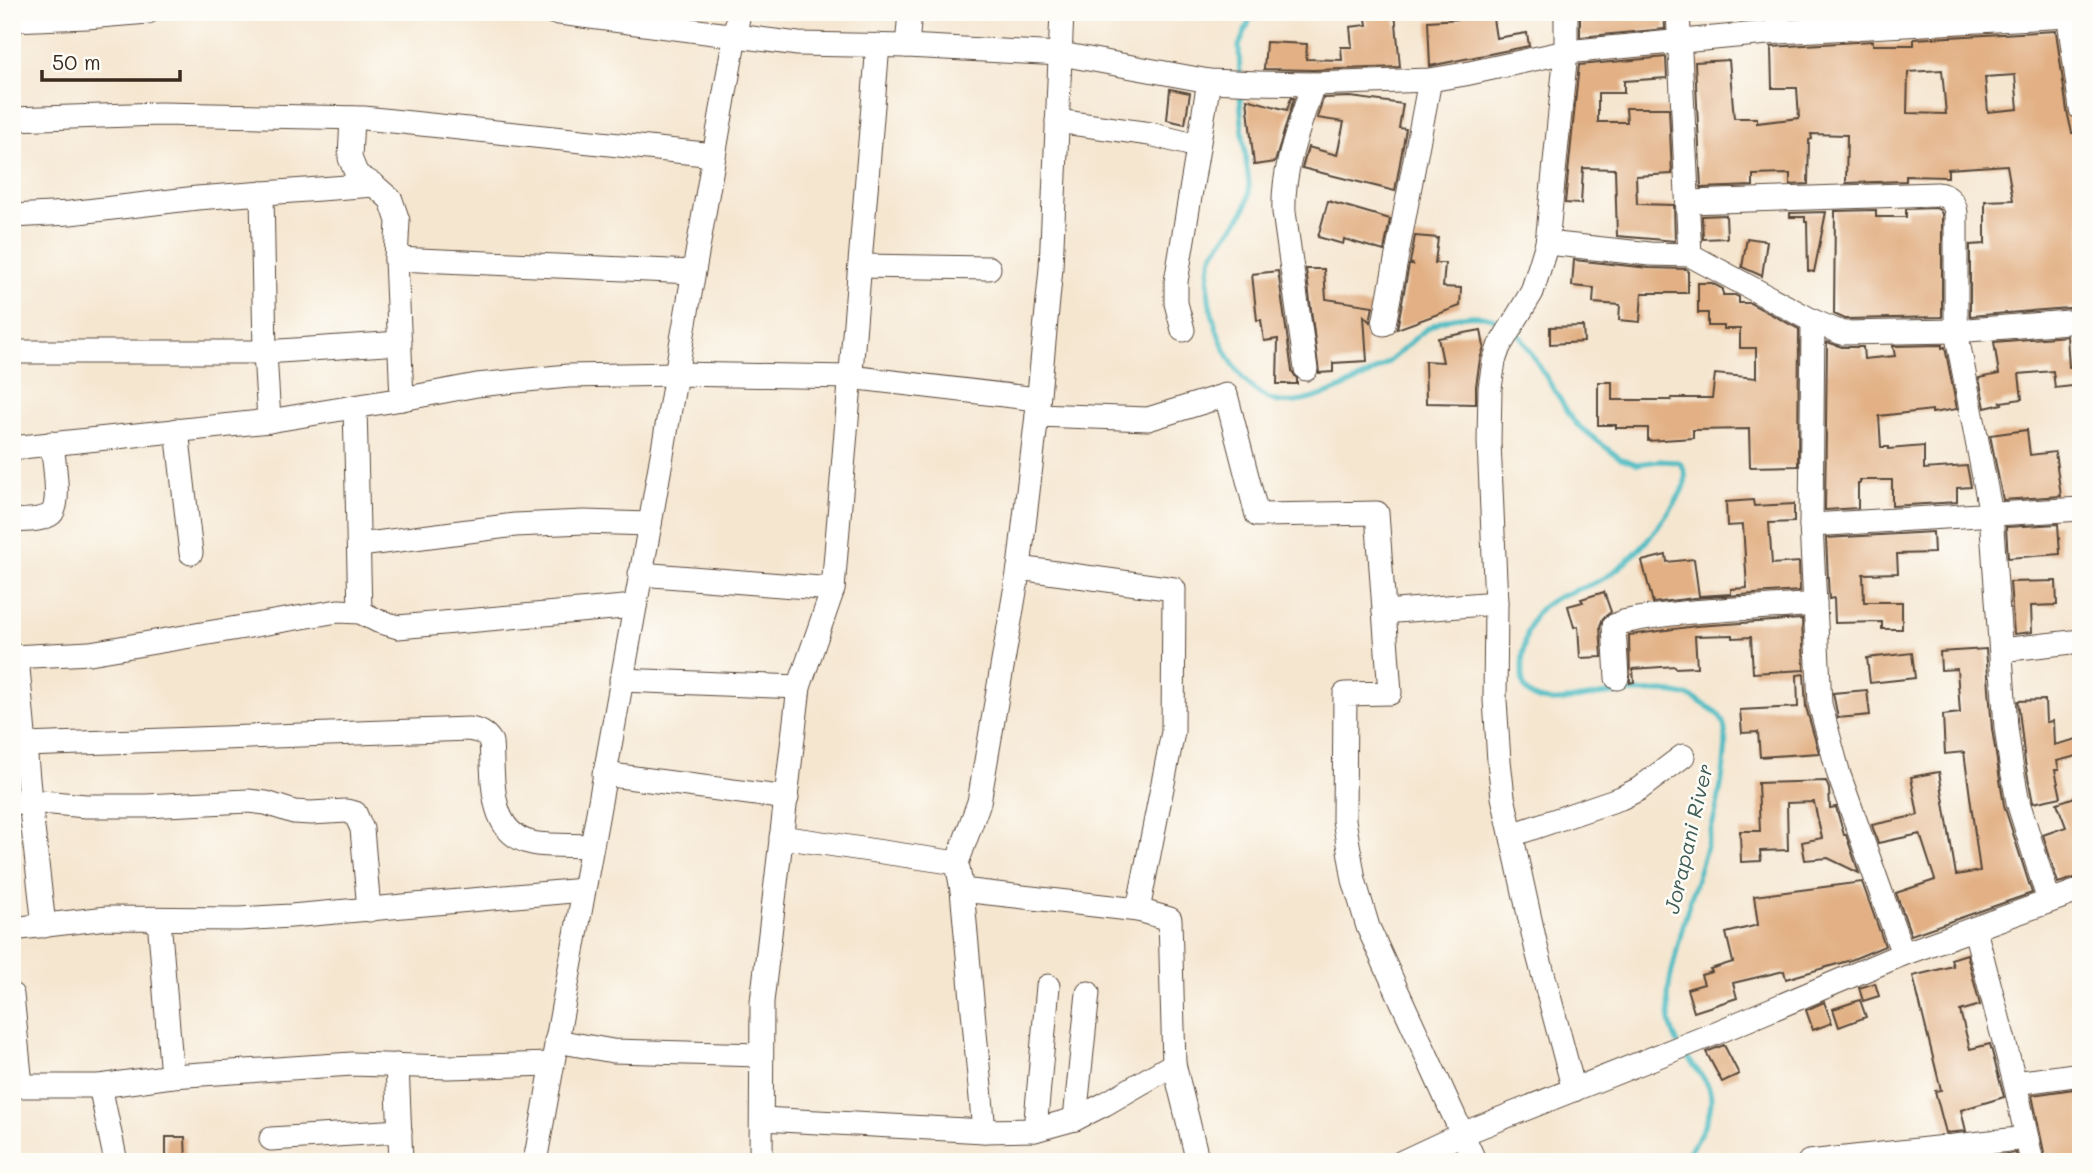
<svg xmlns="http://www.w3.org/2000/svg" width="2093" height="1174" font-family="Mali,sans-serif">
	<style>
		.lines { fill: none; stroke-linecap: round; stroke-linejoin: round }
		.stream { stroke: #4dbcc3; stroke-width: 5 }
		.building { fill: #e2b084; fill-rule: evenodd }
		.minor-casing { stroke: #574639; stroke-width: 25 }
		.minor { stroke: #fff; stroke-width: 23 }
		.labels { text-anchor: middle; stroke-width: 5; stroke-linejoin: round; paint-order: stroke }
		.water-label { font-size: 21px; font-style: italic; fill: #415d58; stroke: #fdfcf7 }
	</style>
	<rect width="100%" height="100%" fill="#fdfcf7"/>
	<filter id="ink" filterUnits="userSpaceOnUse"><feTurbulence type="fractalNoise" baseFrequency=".0143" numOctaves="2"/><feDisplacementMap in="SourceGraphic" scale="14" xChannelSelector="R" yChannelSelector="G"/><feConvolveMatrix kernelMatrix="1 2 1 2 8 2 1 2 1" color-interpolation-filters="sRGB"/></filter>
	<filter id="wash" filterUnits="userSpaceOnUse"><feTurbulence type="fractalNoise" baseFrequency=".00686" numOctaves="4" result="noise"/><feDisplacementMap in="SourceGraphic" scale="28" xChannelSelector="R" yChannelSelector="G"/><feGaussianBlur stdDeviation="1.57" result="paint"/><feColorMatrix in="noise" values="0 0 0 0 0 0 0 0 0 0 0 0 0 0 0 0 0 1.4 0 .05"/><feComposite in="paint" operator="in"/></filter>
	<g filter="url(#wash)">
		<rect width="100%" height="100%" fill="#f5e6d0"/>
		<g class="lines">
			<!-- stream -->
			<g class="stream">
				<polyline points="1240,77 1239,46 1253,12"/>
				<path d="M1240 87C1240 112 1243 136 1246 161 1247 171 1250 183 1249 193 1247 216 1226 234 1214 252 1207 264 1207 295 1211 309 1218 341 1240 391 1275 401 1303 409 1355 383 1380 368 1399 357 1413 336 1433 325 1452 315 1487 311 1505 324"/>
				<path d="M1515 333 1521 337 1575 423 1600 443 1620 458 1637 464 1659 461 1679 462C1692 477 1683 490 1674 504 1654 534 1636 557 1606 577 1581 593 1543 593 1531 623 1525 636 1523 649 1522 664 1522 673 1521 687 1529 694 1546 709 1586 696 1607 694 1629 692 1670 689 1691 697 1696 699 1700 703 1705 705 1710 708 1718 713 1721 718 1727 728 1726 744 1725 754 1720 822 1691 885 1677 950 1674 965 1668 982 1668 997 1668 1012 1670 1030 1678 1043"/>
				<path d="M1682 1162C1696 1141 1722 1107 1706 1082 1699 1071 1690 1062 1683 1051"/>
			</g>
		</g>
		<g id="blocks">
			<!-- building -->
			<g class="building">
				<polygon points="1365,12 1395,12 1400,67 1313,70 1264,69 1266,42 1307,44 1306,59 1342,60 1341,47 1352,47 1350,27 1367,25"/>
				<polygon points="1460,12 1492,12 1496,38 1527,33 1529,46 1430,66 1428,21 1460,19"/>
				<polygon points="1580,12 1664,12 1665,29 1580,37"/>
				<polygon points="1792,12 1868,12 1868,13 1792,17"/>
				<path d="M2056 31 2067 111 2072 133 2078 132 2081 149V307L1970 316V245L1985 244V201L2013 200 2007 165 1948 169V177L1906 176V181L1846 183 1847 135 1811 134 1812 139 1809 140 1808 184 1790 185V174L1753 175V186L1701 188 1695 62 1729 60 1734 118H1757V123L1799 118 1797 88H1772L1771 47 1873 41V45H1914V39ZM1942 70 1946 114 1907 113 1908 72ZM2015 75 2018 109 1988 112 1985 77Z"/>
				<polygon points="1666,57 1667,78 1624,81 1624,93 1598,93 1598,122 1627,122 1626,108 1669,108 1672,174 1636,176 1637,204 1674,205 1675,241 1617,236 1615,169 1583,168 1581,204 1565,203 1579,65"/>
				<polygon points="1170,89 1190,93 1185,124 1167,120"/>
				<polygon points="1351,97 1403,104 1399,128 1406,129 1395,191 1302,168 1308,147 1337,155 1344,122 1317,118 1323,98"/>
				<polygon points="1291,98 1294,98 1275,162 1254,165 1247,99 1287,110"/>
				<polygon points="1328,201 1390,219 1384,251 1344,239 1343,244 1318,237"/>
				<polygon points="1936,208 1940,210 1942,214 1942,317 1845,319 1834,314 1835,211 1876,210 1876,217 1906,217 1906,209"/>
				<polygon points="1826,212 1814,272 1808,271 1807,222 1805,222 1805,217 1790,217 1790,213"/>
				<polygon points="1726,215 1727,238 1703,239 1702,216"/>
				<polygon points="1415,236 1438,238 1435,263 1445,263 1443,287 1461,288 1460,306 1397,329 1409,265 1414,265 1410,263"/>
				<polygon points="1747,238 1767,241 1762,276 1742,267"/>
				<polygon points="1574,260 1649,268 1686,269 1688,270 1688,293 1642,293 1640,322 1619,320 1620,305 1593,303 1594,288 1572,286"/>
				<polygon points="1306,269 1324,269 1326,299 1373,306 1370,322 1364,316 1367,361 1333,363 1333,372 1319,373"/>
				<polygon points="1278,271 1292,371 1297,379 1297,384 1277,384 1278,339 1264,341 1261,320 1257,320 1252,274"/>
				<polygon points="1698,283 1712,283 1723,289 1723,295 1735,295 1739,297 1739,303 1750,303 1799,329 1798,466 1750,467 1749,429 1693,430 1693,438 1648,441 1648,428 1616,428 1616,425 1598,425 1598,382 1612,382 1612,400 1671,400 1671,398 1712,398 1715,374 1756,378 1756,348 1740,348 1740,329 1724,329 1724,326 1708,326 1708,313 1698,313"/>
				<polygon points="1583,326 1584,342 1550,344 1550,327"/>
				<polygon points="1481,330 1484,347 1480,359 1476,386 1476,404 1426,403 1425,361 1443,362 1438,338"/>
				<polygon points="2067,336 2069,367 2081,366 2081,385 2055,388 2053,371 2019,374 2022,399 2001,402 2002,404 1985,408 1979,378 1999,374 1994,342"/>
				<polygon points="1827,342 1842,347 1863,347 1864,359 1895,356 1893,346 1942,345 1942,348 1945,347 1957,409 1932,413 1932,410 1879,416 1881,447 1889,447 1889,449 1924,446 1924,469 1967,466 1971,487 1957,488 1957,502 1892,506 1892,480 1860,480 1860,483 1858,483 1858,508 1825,510"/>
				<polygon points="2027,430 2030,455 2055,452 2061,496 2003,500 1990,435"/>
				<polygon points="1753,500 1754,506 1794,504 1794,522 1769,523 1772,564 1799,562 1800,591 1694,598 1653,603 1642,561 1666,555 1667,562 1694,559 1699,596 1731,594 1731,589 1747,588 1743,525 1727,526 1726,502"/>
				<polygon points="2058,524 2060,554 2008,558 2006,527"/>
				<polygon points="1933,532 1934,553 1897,554 1898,573 1863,574 1864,602 1902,602 1902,629 1882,629 1882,622 1835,623 1834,598 1829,599 1826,538"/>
				<polygon points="2056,581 2057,605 2031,606 2032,632 2014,634 2010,582"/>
				<polygon points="1604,592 1611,612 1603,618 1600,626 1602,657 1580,658 1578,626 1574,627 1568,606 1583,602 1581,599"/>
				<polygon points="1802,619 1804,670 1753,673 1751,637 1733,638 1733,635 1695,636 1697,667 1675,668 1675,666 1633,669 1634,682 1630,683 1629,635 1696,626"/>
				<polygon points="1986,649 1992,729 2004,805 2032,893 1911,935 1896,893 1935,880 1920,834 1878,843 1872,825 1918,815 1911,777 1939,772 1956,875 1980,871 1964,752 1945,754 1943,715 1960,713 1957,669 1941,670 1940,652"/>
				<polygon points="1912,653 1915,678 1870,683 1867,658"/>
				<polygon points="1804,674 1806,707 1819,753 1760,757 1758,732 1742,733 1740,710 1798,707 1797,675"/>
				<polygon points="1867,690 1870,715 1838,718 1833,693"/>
				<polygon points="2045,700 2046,722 2053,721 2054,745 2081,738 2081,755 2057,761 2059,770 2055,770 2061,797 2033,803 2025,762 2018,701"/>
				<polygon points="1826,781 1829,789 1830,808 1836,807 1844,835 1846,835 1859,873 1828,858 1805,860 1802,842 1822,838 1814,802 1787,803 1788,850 1760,851 1761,861 1741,862 1740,831 1760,831 1758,783"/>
				<polygon points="2081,795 2081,876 2058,883 2043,835 2066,827 2057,803"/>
				<polygon points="1862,882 1885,946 1851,960 1786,979 1784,971 1733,983 1737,998 1694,1012 1687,989 1704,984 1701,975 1712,972 1710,969 1733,962 1726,933 1758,925 1754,896"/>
				<polygon points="1967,954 1980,1005 1960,1011 1970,1049 1990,1044 2004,1097 1961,1110 1966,1131 1946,1133 1935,1091 1941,1090 1913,976 1953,966 1951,959"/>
				<polygon points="1875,983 1879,996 1863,1001 1859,988"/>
				<polygon points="1860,1000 1866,1017 1839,1027 1833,1009"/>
				<polygon points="1824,1002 1832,1023 1813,1030 1806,1010"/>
				<polygon points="1724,1045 1739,1074 1722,1082 1706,1052"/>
				<polygon points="2081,1088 2081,1162 2046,1162 2032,1095"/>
				<polygon points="166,1137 185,1137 186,1162 166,1162"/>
				<polygon points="2016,1153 2018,1162 1993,1162 1993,1156"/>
			</g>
		</g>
	</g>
	<g filter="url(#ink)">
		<use href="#blocks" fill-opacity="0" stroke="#574639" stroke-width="2"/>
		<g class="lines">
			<!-- minor casing -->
			<g class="minor-casing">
				<g id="minor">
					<polyline points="552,12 798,44 907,46 1061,54 1209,81 1259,83 1313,84 1430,80 1465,74 1566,52 1778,32"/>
					<polyline points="1062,12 1051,268 1037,415 1019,568 979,802 957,863 962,890 1138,910 1170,919 1174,1064 1198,1162"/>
					<polyline points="1566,12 1566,52 1547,243 1532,292 1499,347 1494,361 1490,388 1489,442 1496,603 1495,700 1499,761 1503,797 1537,951 1574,1090"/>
					<polyline points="1678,12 1690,255"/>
					<polyline points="1778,12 1778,32 2068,16"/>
					<polyline points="2068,12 2081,109"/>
					<polyline points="12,20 87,17 148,12"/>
					<polyline points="907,46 910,12"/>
					<polyline points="352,118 350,158 357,175 374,185 391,200 398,221 396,259 402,399"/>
					<polyline points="12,119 160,114 364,118 714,155"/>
					<polyline points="1057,121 1150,134 1197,146"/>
					<polyline points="262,193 265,352 269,421"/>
					<path d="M1688 202 1937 194C1948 195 1955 202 1956 213V331L1991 514 2006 727 2011 764 2018 802 2049 901"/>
					<polyline points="12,216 70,213 197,198 374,185"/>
					<polyline points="1547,243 1650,254 1690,255 1813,321 1842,333 1956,331 2081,321"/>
					<polyline points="396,259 693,272"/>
					<polyline points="860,266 989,268"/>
					<polyline points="1813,321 1811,525 1820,704 1839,775 1903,954"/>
					<polyline points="1384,324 1430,80"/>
					<polyline points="1183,330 1176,303 1176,282 1209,81"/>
					<polyline points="12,352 265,352 400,343"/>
					<path d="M1306 369 1284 212C1282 167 1300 126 1313 84"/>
					<polyline points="355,407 360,612"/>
					<polyline points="1037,415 1148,419 1226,395 1257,515 1377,513 1390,693 1345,694 1344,820 1354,880 1368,927 1475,1162"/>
					<polyline points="177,430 191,553"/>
					<polyline points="12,448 269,421 402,399 477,385 568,376 676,374 850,377 1037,399"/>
					<path d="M12 521C23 520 42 521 51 514 62 505 53 457 52 443"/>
					<polyline points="1811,525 2081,509"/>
					<polyline points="360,545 515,525 584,522 650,524"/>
					<polyline points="1019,568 1174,589 1173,732 1138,910"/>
					<polyline points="640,574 833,589"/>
					<polyline points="1384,612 1496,603"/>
					<polyline points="2001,650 2081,641"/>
					<polyline points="12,657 90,653 338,611 360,612 378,621 398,627 635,606"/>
					<polyline points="17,657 30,801 44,926"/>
					<path d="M1617 678 1614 626 1623 622C1686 608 1751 610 1815 604"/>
					<polyline points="621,680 799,687"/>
					<path d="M25 745 469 729C479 731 485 732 491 742 494 780 487 837 537 844 554 846 573 845 591 846"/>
					<polyline points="604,774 787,798"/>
					<polyline points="12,804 30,801 86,806 146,806 248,801 266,803 294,812 311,813 346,811 355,813 362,829 369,910"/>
					<polyline points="1512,835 1621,798 1639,789 1683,756"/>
					<polyline points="781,837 957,863"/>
					<polyline points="962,890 984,1131"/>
					<polyline points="159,919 172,1076"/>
					<polyline points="12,929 107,918 239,919 291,916 583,890"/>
					<polyline points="1975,930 2015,1083 2032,1162"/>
					<polyline points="12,995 21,1085"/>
					<polyline points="556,1041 613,1051 760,1055"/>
					<polyline points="397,1065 401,1162"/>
					<polyline points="2015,1083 2081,1074"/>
					<polyline points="12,1086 100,1086 172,1076 352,1064 448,1067 551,1064"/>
					<polyline points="100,1086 116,1162"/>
					<polyline points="762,1119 984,1131 1035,1130 1075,1119 1105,1104 1174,1064"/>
					<polyline points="1075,1119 1088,993"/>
					<polyline points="1035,1130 1048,986"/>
					<polyline points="271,1139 400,1131"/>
					<polyline points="535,1162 650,524 739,12"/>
					<polyline points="761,1162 762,1002 799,687 833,589 878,45"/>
					<polyline points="1402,1162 1462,1134 1711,1035 1903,954 2081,890"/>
					<polyline points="1809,1162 2027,1138"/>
				</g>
			</g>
			<!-- minor -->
			<use href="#minor" class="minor"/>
		</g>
	</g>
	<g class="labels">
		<!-- water labels -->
		<g class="water-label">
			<text transform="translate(1689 839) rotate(-77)" y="7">Jorapani River</text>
		</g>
	</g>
	<!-- margin -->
	<rect width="2093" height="1174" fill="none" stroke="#fdfcf7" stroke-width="42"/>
	<!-- scale -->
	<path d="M42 70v10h138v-10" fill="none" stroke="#3b2a1e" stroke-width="3.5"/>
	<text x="52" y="70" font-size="21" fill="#3b2a1e" stroke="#fdfcf7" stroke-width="5" paint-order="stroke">50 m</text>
</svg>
